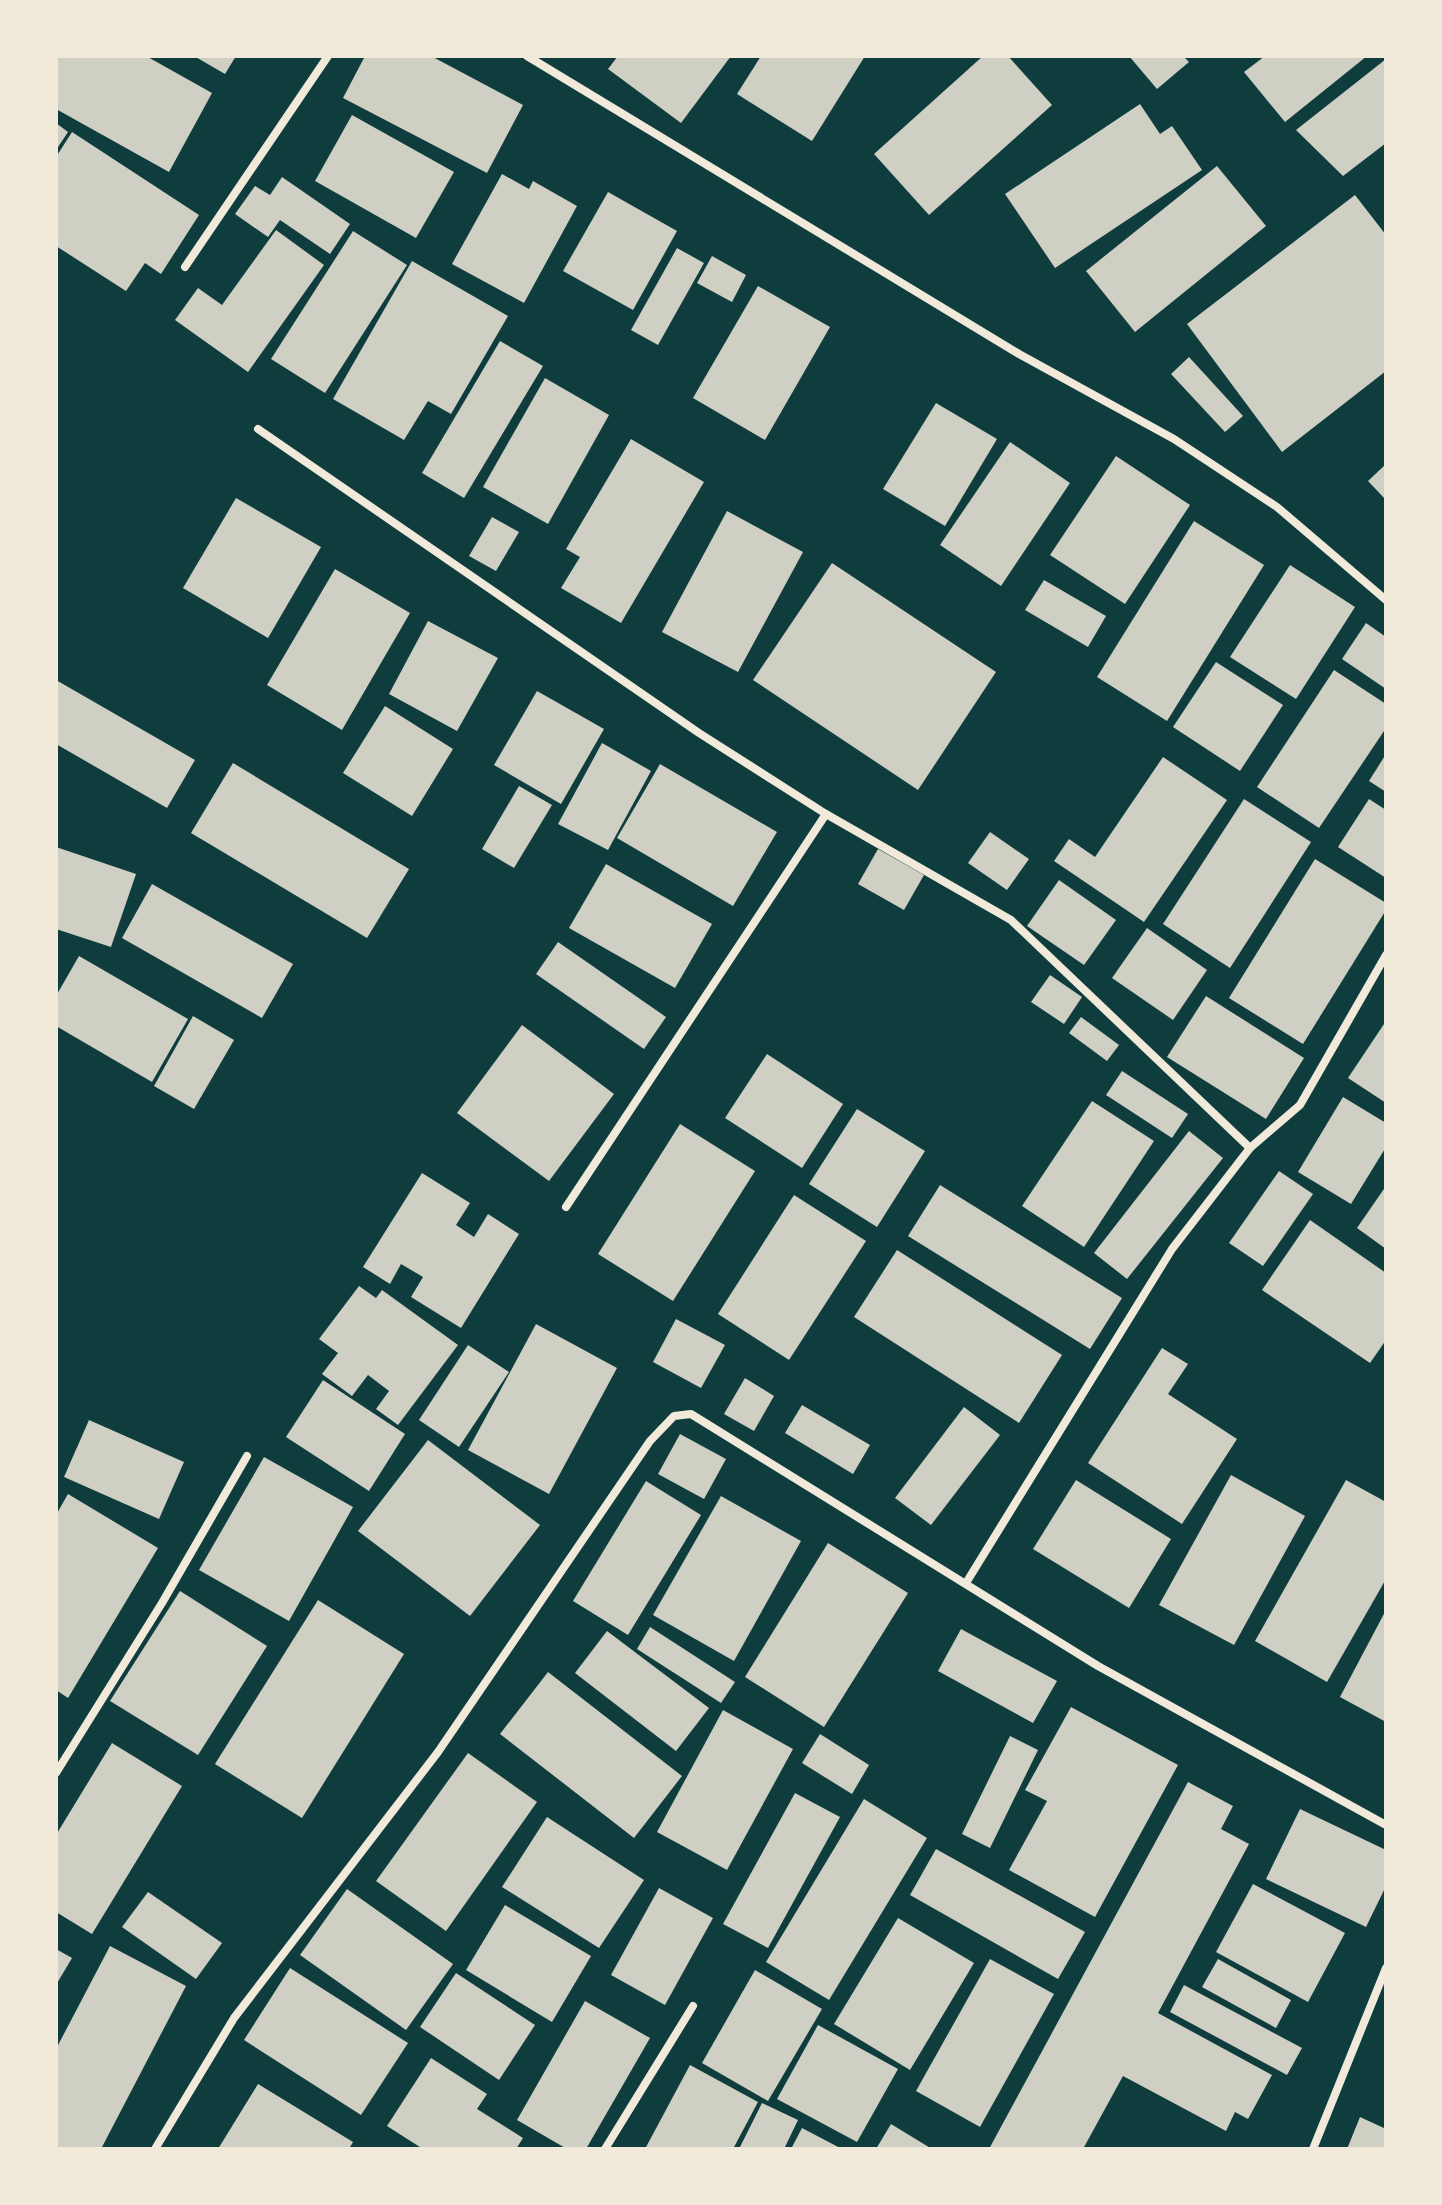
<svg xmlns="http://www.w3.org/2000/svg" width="1442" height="2205" font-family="Ubuntu,sans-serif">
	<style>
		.building { fill: #cfcfc3 }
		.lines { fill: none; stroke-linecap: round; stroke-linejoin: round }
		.minor { stroke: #f1e9da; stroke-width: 8 }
	</style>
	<rect width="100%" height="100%" fill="#0f3d3e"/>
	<!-- building -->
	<g class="building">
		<polygon points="56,56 146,56 212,93 169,172 56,109"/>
		<polygon points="194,56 236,56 225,74"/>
		<polygon points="365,56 431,56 523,105 487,173 343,98"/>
		<polygon points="618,56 731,56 681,123 608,69"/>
		<polygon points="761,56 865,56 812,141 737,94"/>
		<polygon points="983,56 1008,56 1052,105 929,215 874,154"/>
		<polygon points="1129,56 1183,56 1189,62 1157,89"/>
		<polygon points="1265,56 1367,56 1285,122 1244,72"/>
		<polygon points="1386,59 1386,143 1343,176 1296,130"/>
		<polygon points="1140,104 1160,134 1172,126 1202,170 1055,268 1005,194"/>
		<polygon points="352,115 454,172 416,238 315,181"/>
		<polygon points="56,123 68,132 56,150"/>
		<polygon points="72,132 199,215 161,274 145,263 126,291 56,246 56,157"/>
		<polygon points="1217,166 1266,226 1135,332 1086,271"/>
		<polygon points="502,174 529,189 533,181 577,206 524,303 452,264"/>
		<polygon points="282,177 350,224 330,254 280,220 268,237 235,214 255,186 270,195"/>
		<polygon points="608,192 677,231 633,310 563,271"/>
		<polygon points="1355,195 1386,235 1386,371 1282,452 1187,324"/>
		<polygon points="276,230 324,265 248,372 175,320 198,288 222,305"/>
		<polygon points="353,231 407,265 325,393 271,359"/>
		<polygon points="677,248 704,263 658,345 631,330"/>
		<polygon points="712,256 746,275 732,302 697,283"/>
		<polygon points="412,261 508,316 451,414 428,401 404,440 333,399"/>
		<polygon points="758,286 830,327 765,440 693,398"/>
		<polygon points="500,341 543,366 464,498 422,473"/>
		<polygon points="1189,357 1243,416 1225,432 1171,374"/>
		<polygon points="545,378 609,415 548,524 483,487"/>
		<polygon points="936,403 997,439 945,526 883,489"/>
		<polygon points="631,439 704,482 621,623 561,588 580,557 566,549"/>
		<polygon points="1010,442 1070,483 1001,586 940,545"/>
		<polygon points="1116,456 1190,505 1125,604 1050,555"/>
		<polygon points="1386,464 1386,500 1368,481"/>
		<polygon points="236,498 321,547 268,638 183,588"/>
		<polygon points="727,511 803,552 738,672 662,632"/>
		<polygon points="492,517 519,532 496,571 469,556"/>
		<polygon points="1194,521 1264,565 1167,721 1097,677"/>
		<polygon points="832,563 996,672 918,790 753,680"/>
		<polygon points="1290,565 1355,607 1296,699 1230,657"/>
		<polygon points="335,569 410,613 342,730 267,685"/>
		<polygon points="1044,580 1106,616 1088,647 1025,610"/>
		<polygon points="428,621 498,658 457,731 389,694"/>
		<polygon points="1366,623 1386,637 1386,689 1342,659"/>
		<polygon points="1216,662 1283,705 1240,771 1173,727"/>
		<polygon points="1334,670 1386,704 1386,728 1319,828 1257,787"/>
		<polygon points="56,680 195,760 167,808 56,744"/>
		<polygon points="537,691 604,729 561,804 494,765"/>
		<polygon points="385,706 453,749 412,816 343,773"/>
		<polygon points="602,743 651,771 608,850 558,824"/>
		<polygon points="1386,754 1386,792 1369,781"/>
		<polygon points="1163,757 1227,800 1144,922 1054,861 1069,839 1095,857"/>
		<polygon points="233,763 409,869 367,938 191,833"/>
		<polygon points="660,764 777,832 733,906 617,838"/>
		<polygon points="519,786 552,805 514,868 482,849"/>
		<polygon points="1244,799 1311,842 1230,968 1163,924"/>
		<polygon points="1369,799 1386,810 1386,878 1338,847"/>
		<polygon points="990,832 1029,859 1007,890 968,863"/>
		<polygon points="56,847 136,874 111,947 56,929"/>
		<polygon points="878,849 924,875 904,910 858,884"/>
		<polygon points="1315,859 1386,903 1386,910 1303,1044 1229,998"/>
		<polygon points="606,864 712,924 675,988 569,928"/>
		<polygon points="1059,880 1116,920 1084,965 1027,926"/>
		<polygon points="152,884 293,964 262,1018 122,938"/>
		<polygon points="1147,928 1207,970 1173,1020 1112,978"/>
		<polygon points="558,942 666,1017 644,1049 536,974"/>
		<polygon points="79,956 188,1019 152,1082 56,1026 56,996"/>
		<polygon points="1050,975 1082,997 1064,1024 1031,1002"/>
		<polygon points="1206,996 1304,1058 1266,1119 1167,1057"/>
		<polygon points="193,1016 234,1040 194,1109 154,1086"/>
		<polygon points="1081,1017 1119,1045 1107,1061 1069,1033"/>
		<polygon points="1386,1021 1386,1103 1348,1078"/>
		<polygon points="522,1025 614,1094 549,1181 457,1113"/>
		<polygon points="767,1054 843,1104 802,1168 725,1118"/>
		<polygon points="1122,1071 1188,1114 1172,1138 1106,1095"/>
		<polygon points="1343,1097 1386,1123 1386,1147 1351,1204 1298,1172"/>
		<polygon points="1092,1101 1154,1141 1084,1247 1022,1206"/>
		<polygon points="857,1109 925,1151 877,1227 809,1184"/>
		<polygon points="680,1124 755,1171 673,1301 598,1254"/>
		<polygon points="1189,1131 1223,1158 1127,1279 1094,1253"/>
		<polygon points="1279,1171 1313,1194 1263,1266 1229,1243"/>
		<polygon points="422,1173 470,1203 456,1225 474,1237 488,1214 519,1234 461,1328 411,1297 423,1277 401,1264 390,1284 363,1267"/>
		<polygon points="940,1185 1122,1298 1090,1349 908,1236"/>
		<polygon points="1386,1186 1386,1249 1357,1228"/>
		<polygon points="794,1195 866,1241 789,1360 718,1314"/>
		<polygon points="1310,1220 1386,1273 1386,1340 1370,1363 1262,1290"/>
		<polygon points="897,1250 1062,1355 1019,1423 854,1317"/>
		<polygon points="359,1286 376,1298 382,1290 458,1345 398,1425 376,1409 389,1391 368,1375 352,1396 322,1374 338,1353 319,1339"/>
		<polygon points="676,1319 725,1345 701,1388 653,1362"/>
		<polygon points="536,1324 617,1368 549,1494 468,1450"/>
		<polygon points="468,1345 509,1372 459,1447 419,1420"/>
		<polygon points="1162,1348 1188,1364 1168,1394 1237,1439 1182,1524 1088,1463"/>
		<polygon points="745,1378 774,1396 754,1431 724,1414"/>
		<polygon points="323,1380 405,1434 369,1491 286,1437"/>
		<polygon points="802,1405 870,1445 853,1474 785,1433"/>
		<polygon points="964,1407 1000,1435 931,1525 895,1498"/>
		<polygon points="89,1420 184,1462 159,1519 64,1477"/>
		<polygon points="680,1434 726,1459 704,1499 658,1474"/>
		<polygon points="428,1440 540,1525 470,1616 358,1531"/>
		<polygon points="264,1457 353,1507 289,1621 199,1570"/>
		<polygon points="1231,1475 1305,1516 1234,1645 1159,1605"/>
		<polygon points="1076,1480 1171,1539 1129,1608 1033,1549"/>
		<polygon points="1346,1480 1386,1502 1386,1579 1327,1682 1255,1641"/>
		<polygon points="646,1481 701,1515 628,1635 573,1601"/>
		<polygon points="68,1494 158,1548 68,1698 56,1690 56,1515"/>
		<polygon points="721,1496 801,1541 734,1661 653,1615"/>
		<polygon points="828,1543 908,1593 824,1727 745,1677"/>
		<polygon points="180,1591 267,1646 198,1755 110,1701"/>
		<polygon points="318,1600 404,1654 302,1818 215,1764"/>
		<polygon points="1386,1610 1386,1722 1340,1697"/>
		<polygon points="650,1627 735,1682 721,1703 637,1649"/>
		<polygon points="961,1629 1057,1681 1033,1723 938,1671"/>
		<polygon points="607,1631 709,1708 676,1751 575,1673"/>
		<polygon points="548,1672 682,1776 634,1838 500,1734"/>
		<polygon points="1071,1707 1178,1765 1095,1917 1009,1870 1047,1801 1025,1790"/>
		<polygon points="723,1710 793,1749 727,1870 657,1832"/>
		<polygon points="820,1734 869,1765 852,1794 802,1763"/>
		<polygon points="1010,1736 1038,1750 990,1848 962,1834"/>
		<polygon points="112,1743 182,1786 92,1934 56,1912 56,1835"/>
		<polygon points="468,1753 537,1802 446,1931 376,1881"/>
		<polygon points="1188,1782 1233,1806 1221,1829 1249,1844 1158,2013 1272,2075 1248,2119 1235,2112 1226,2131 1123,2076 1083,2149 989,2149"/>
		<polygon points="795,1793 840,1817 768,1948 723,1924"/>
		<polygon points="864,1799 927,1838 829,2000 766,1962"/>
		<polygon points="1300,1809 1386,1850 1386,1886 1366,1927 1266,1879"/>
		<polygon points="547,1817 644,1880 599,1948 502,1887"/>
		<polygon points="936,1849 1085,1932 1058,1979 910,1895"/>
		<polygon points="1253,1884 1345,1933 1308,2002 1216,1952"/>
		<polygon points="659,1888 713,1918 665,2005 611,1975"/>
		<polygon points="347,1889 453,1964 406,2030 300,1955"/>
		<polygon points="148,1892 222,1943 196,1979 122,1927"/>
		<polygon points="505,1905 591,1956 552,2022 466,1970"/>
		<polygon points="898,1918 974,1963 910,2070 834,2024"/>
		<polygon points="110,1946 186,1986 101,2149 56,2149 56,2049"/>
		<polygon points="56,1949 72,1958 56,1985"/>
		<polygon points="990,1959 1054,1994 980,2127 916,2091"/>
		<polygon points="1218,1959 1291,2000 1276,2028 1202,1987"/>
		<polygon points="290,1968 408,2043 361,2115 244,2040"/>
		<polygon points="755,1970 822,2009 768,2101 702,2063"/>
		<polygon points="456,1973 535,2025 499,2080 420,2027"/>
		<polygon points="1184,1985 1302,2048 1287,2075 1170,2012"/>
		<polygon points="585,2001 650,2038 586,2149 567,2149 517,2120"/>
		<polygon points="818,2025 898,2069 857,2142 777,2099"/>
		<polygon points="431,2058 487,2094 477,2109 523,2138 516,2149 423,2149 387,2126"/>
		<polygon points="690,2065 758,2102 733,2149 645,2149"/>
		<polygon points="258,2084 353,2142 349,2149 218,2149"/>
		<polygon points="762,2103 798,2120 784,2149 739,2149"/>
		<polygon points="1360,2117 1386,2129 1386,2149 1347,2149"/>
		<polygon points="891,2124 932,2149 876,2149"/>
		<polygon points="802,2128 842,2149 791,2149"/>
	</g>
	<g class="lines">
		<!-- minor -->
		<g class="minor">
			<polyline points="527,56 1019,354 1174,439 1277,507 1386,600"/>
			<polyline points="185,267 328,56"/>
			<polyline points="258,429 699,733 826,814 1011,920 1250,1148"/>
			<polyline points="566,1207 826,814"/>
			<polyline points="966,1583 1172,1249 1250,1148 1300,1105 1386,955"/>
			<polyline points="56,1773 162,1603 247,1456"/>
			<polyline points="155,2149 234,2018 438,1752 650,1441 674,1416 691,1414 1098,1666 1386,1825"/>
			<polyline points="605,2149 693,2006"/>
			<polyline points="1313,2149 1386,1968"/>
		</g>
	</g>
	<!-- border -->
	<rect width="1442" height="2205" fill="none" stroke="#f1e9da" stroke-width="116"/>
</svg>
